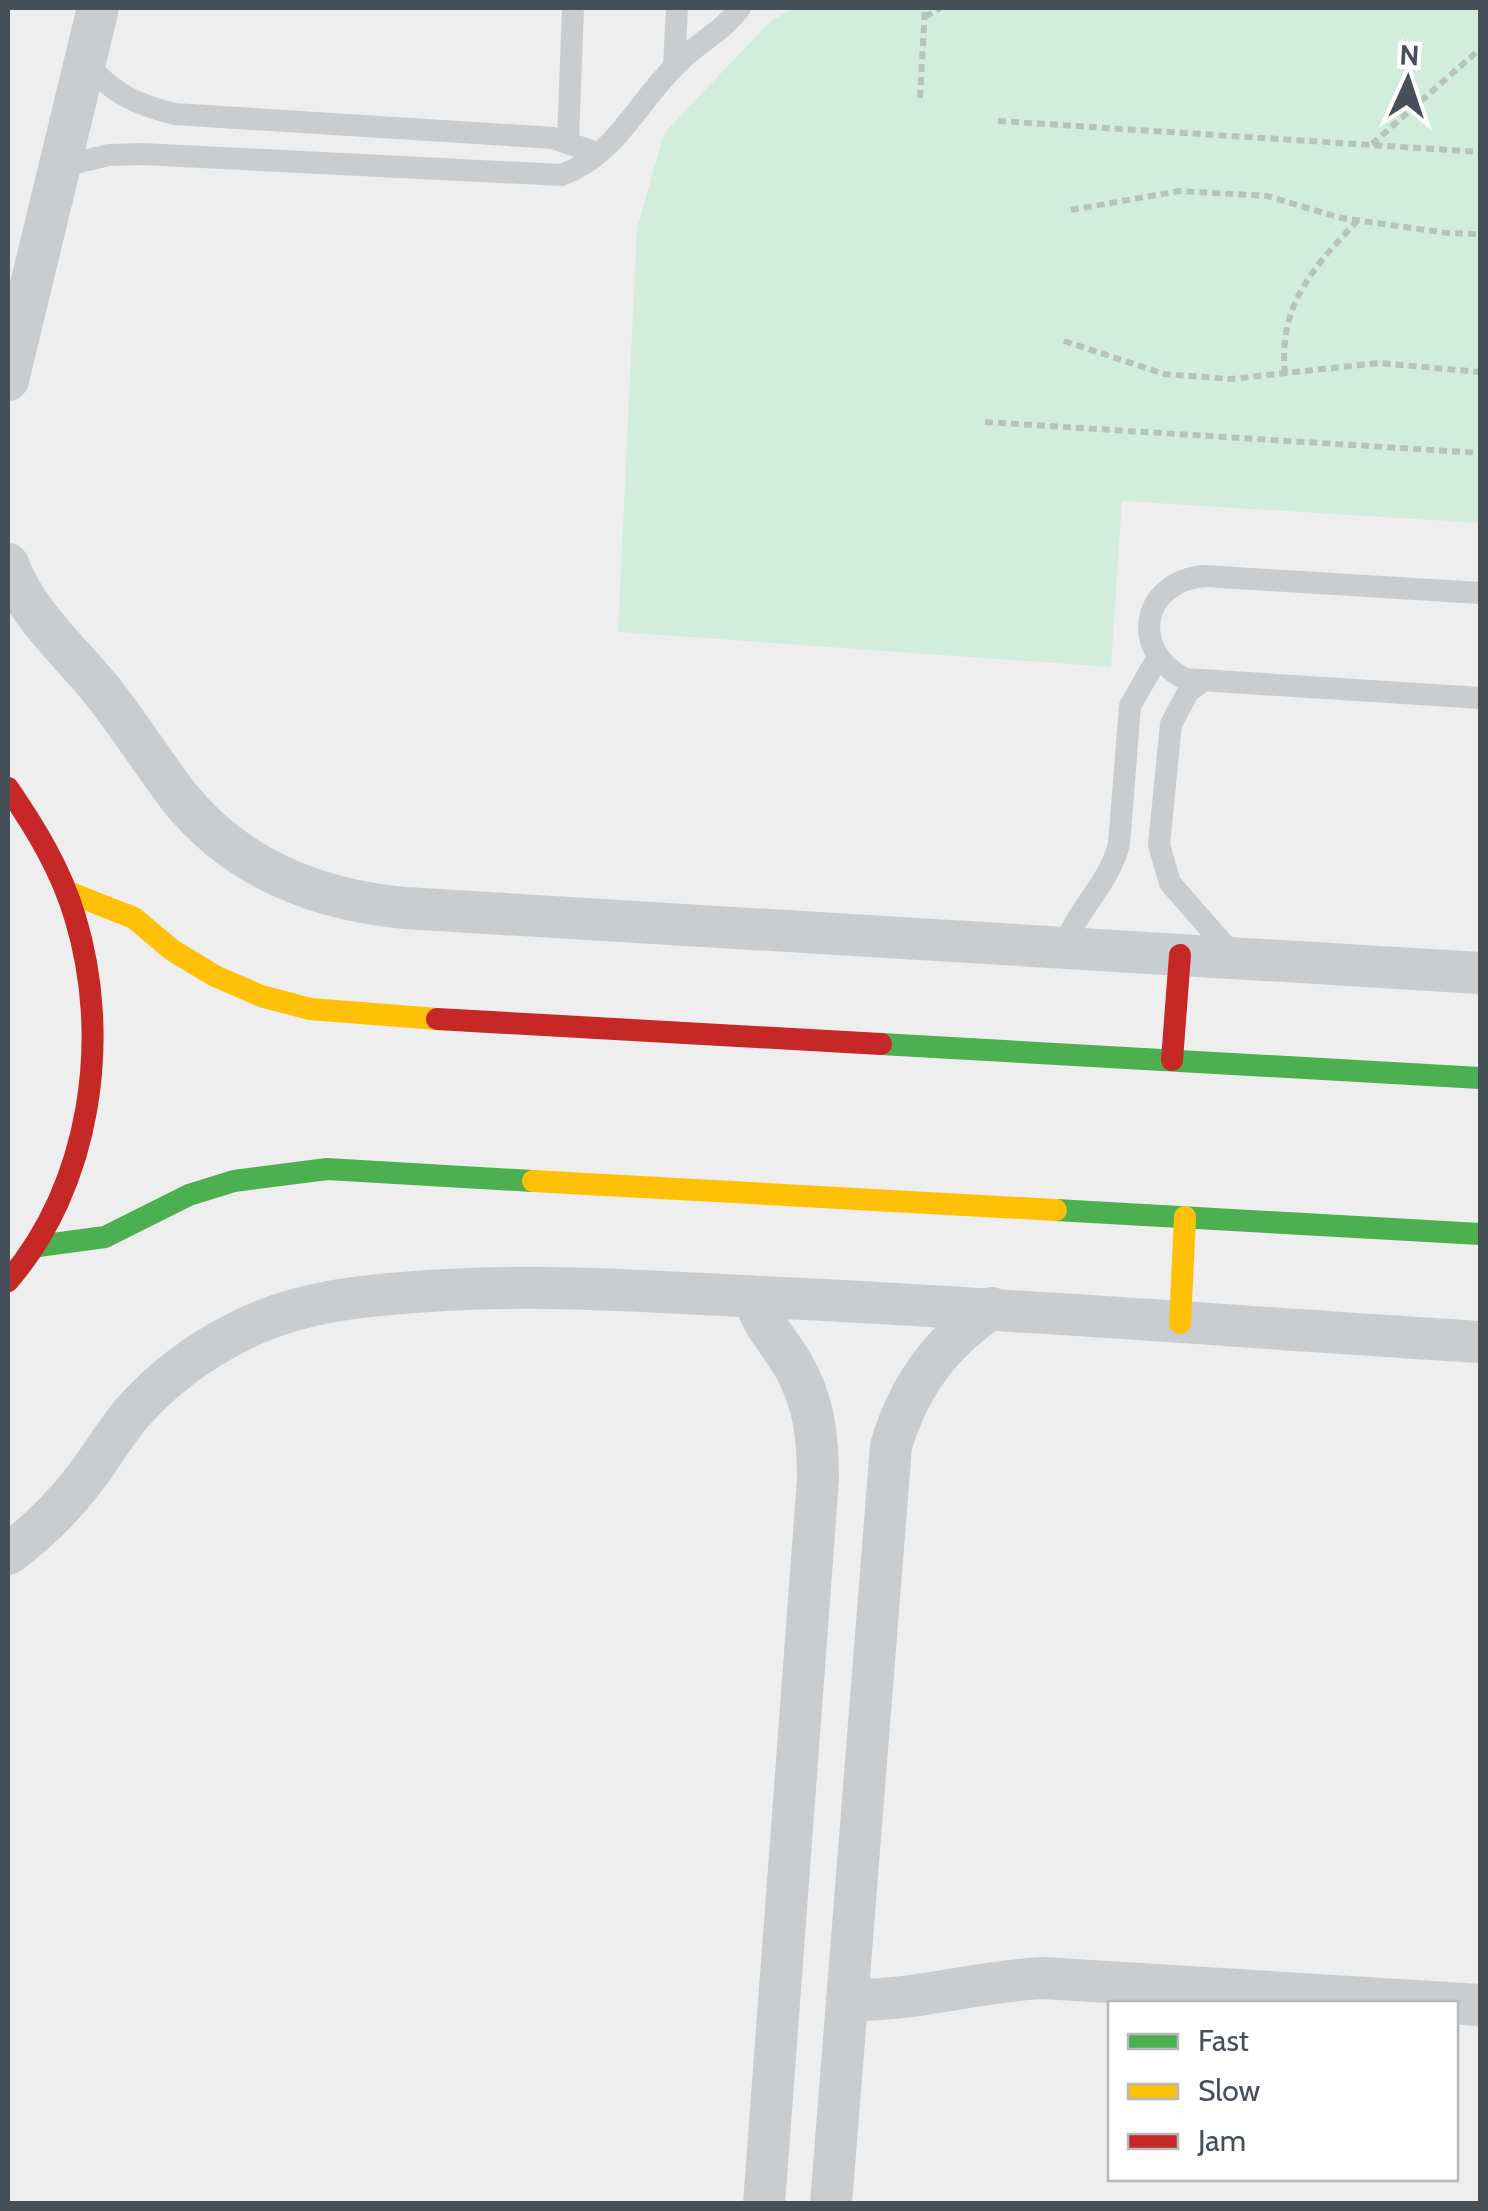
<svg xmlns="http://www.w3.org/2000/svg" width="1488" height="2211" font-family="Cabin,sans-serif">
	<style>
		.green { fill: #d2eddd }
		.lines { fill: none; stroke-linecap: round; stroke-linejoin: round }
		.path { stroke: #b8c3bf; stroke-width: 6; stroke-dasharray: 8 5; stroke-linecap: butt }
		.lane { stroke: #cacdcf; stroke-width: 22 }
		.street { stroke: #cacdcf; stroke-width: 42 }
		.fast { stroke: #4caf50; stroke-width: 22 }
		.slow { stroke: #ffc107; stroke-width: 22 }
		.jam { stroke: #c62828; stroke-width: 22 }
	</style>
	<rect width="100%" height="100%" fill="#eee"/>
	<!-- green -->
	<polygon class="green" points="793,8 1480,8 1480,523 1122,501 1111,667 618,632 637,229 664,133 770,22"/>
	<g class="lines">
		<!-- path -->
		<g class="path">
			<polyline points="925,17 940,8"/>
			<polyline points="920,98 925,8"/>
			<polyline points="998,121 1480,152"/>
			<polyline points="1372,144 1480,49"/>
			<polyline points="1071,210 1179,191 1267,196 1341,218 1447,233 1480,234"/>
			<polyline points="1064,341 1164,374 1231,379 1379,363 1480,372"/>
			<path d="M1285 374C1278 305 1313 268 1357 221"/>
			<polyline points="985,422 1480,453"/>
		</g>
		<!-- lane -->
		<g class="lane">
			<path d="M86 62C111 93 137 105 175 114L553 138 597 153"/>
			<polyline points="674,66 677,8"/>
			<polyline points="568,140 573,8"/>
			<path d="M62 166 109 155 142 154 561 175C615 157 638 101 677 64 697 43 723 31 740 8"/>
			<path d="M1480 593 1204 576C1141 582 1129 650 1185 679L1480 698"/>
			<polyline points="1203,681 1188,692 1171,724 1159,845 1170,883 1233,955"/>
			<path d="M1064 949C1075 910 1109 885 1119 844L1130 706 1158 657"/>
		</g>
		<!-- street -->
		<g class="street">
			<polyline points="8,380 98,8"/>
			<path d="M8 564C27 615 70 651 103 692 130 726 153 763 179 797 236 868 317 900 405 908L1480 973"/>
			<path d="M754 1297C761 1324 779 1341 793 1365 814 1401 818 1437 818 1479L764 2204"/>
			<path d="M8 1554C37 1533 64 1506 86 1477 102 1456 115 1433 132 1413 162 1379 198 1352 238 1332 297 1301 366 1295 430 1291 542 1283 651 1292 762 1297 1002 1308 1241 1327 1480 1342"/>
			<path d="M847 2000C913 2002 976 1981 1043 1978L1480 2005"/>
			<path d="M831 2204 891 1446C909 1386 940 1343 992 1308"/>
		</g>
		<!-- fast -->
		<g class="fast">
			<polyline points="881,1044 1480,1078"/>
			<polyline points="1056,1210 1480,1234"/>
			<polyline points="38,1246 105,1237 189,1195 234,1181 327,1169 533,1181"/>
		</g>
		<!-- slow -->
		<g class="slow">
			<polyline points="68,892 134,918 172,950 215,976 261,996 310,1009 437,1019"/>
			<polyline points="533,1181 1056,1210"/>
			<polyline points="1180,1323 1185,1217"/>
		</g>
		<!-- jam -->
		<g class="jam">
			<path d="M8 788C36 829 61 870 75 917 112 1038 91 1185 8 1281"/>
			<polyline points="437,1019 881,1044"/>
			<polyline points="1172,1060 1180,955"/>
		</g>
	</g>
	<!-- border -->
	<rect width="1488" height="2211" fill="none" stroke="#465059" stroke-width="20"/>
	<!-- legend -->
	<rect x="1108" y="2001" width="350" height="180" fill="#ffffff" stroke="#b5b9bd" stroke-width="2.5"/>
	<rect x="1128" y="2034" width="50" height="15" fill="#4caf50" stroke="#b5b9bd" stroke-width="2.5"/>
	<text x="1198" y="2051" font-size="30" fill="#465059">Fast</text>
	<rect x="1128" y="2084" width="50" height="15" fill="#ffc107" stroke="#b5b9bd" stroke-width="2.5"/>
	<text x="1198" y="2101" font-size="30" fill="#465059">Slow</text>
	<rect x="1128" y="2134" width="50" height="15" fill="#c62828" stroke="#b5b9bd" stroke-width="2.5"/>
	<text x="1198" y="2151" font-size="30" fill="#465059">Jam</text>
	<!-- north arrow -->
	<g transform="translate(1408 80) rotate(3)" stroke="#ffffff" stroke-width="8" paint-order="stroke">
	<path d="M0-8L18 38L0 25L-18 38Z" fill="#465059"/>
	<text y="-15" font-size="28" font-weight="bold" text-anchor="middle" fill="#465059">N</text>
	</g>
</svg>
